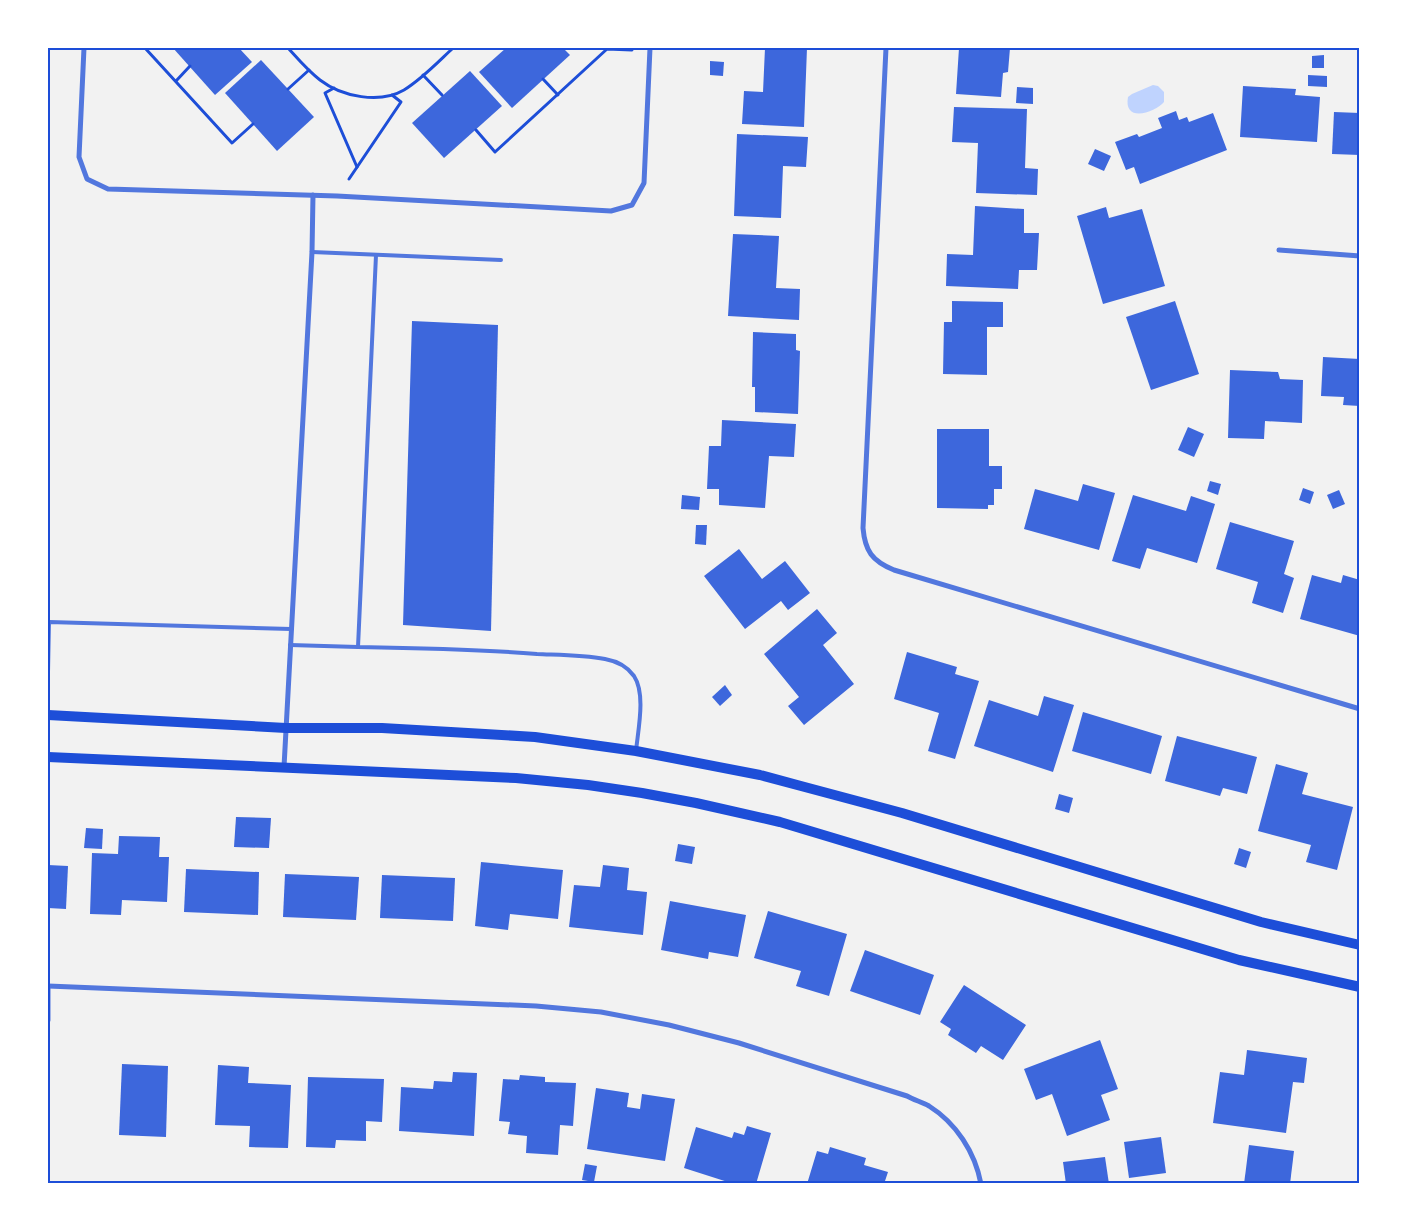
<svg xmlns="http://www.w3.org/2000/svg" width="1407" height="1231" font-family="Overpass,sans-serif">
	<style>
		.water { fill: #bfd3fe }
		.building { fill: #3d67dc }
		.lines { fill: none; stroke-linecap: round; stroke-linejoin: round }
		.path { stroke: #1d4ed8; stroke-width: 3 }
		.service { stroke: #5277de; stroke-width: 4 }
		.minor { stroke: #5277de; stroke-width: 5 }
		.secondary { stroke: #1d4ed8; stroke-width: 10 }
		.neatline { fill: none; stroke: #1d4ed8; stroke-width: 2 }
	</style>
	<rect width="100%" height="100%" fill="#f2f2f2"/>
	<!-- water -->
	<path class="water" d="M1153 85 1158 86 1164 92V102C1156 112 1123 124 1128 97L1132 94Z"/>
	<!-- building -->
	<g class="building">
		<polygon points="173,48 239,48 252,62 215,95"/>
		<polygon points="506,48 563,48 570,55 512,108 479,72"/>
		<polygon points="765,48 807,48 804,127 742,124 744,91 763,92"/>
		<polygon points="959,48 1010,48 1008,72 1003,73 1001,97 956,94"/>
		<polygon points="1324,55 1324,68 1312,68 1312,56"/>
		<polygon points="261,60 314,117 277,151 225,93"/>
		<polygon points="710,61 724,62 723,76 710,75"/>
		<polygon points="470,71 502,106 444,158 412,123"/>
		<polygon points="1308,75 1327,76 1327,87 1308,86"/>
		<polygon points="1243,86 1296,89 1295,95 1320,97 1317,142 1240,137"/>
		<polygon points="1017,87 1033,88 1033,104 1016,103"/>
		<polygon points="954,107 1027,109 1025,168 1038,169 1037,195 976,193 978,143 952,142"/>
		<polygon points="1176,111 1179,120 1187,117 1189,122 1213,113 1227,150 1140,184 1134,167 1126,170 1115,142 1137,134 1139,137 1162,128 1158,118"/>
		<polygon points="1334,112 1360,113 1360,155 1332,154"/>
		<polygon points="737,134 808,137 806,167 783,166 781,218 734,216"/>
		<polygon points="1095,149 1111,156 1104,171 1088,164"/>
		<polygon points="975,206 1024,209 1024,233 1039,233 1037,270 1019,270 1018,289 946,286 947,254 973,255"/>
		<polygon points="1106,207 1109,218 1142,209 1165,286 1103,304 1077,216"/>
		<polygon points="733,234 779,236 776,288 800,289 799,320 728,316"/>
		<polygon points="952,301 1003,302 1003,327 987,327 987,375 943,374 944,322 952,322"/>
		<polygon points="1175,301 1199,374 1151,390 1126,317"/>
		<polygon points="412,321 498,325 491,631 403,625"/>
		<polygon points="753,332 796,334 796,350 800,351 798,414 755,412 755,387 752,387"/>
		<polygon points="1323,357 1360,359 1360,406 1343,405 1344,397 1321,396"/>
		<polygon points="1230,370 1278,372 1280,379 1303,380 1302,423 1265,421 1264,439 1228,438"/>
		<polygon points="722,420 796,424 794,457 769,456 765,508 719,505 719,489 707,489 709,446 721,446"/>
		<polygon points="1188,427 1204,434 1194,457 1178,450"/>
		<polygon points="937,429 989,429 989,466 1002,466 1002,489 994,489 994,505 988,505 988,509 937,508"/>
		<polygon points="1210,481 1221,484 1218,495 1207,491"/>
		<polygon points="1083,484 1115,493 1099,550 1024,529 1035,489 1078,501"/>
		<polygon points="1303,488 1314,492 1310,504 1299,500"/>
		<polygon points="1339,490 1345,504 1333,509 1327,495"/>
		<polygon points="682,495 700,497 699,510 681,509"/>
		<polygon points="1133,495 1186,511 1191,496 1215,504 1197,563 1147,548 1140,569 1112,561"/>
		<polygon points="1230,522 1294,541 1284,574 1294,578 1283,613 1252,603 1258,582 1216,569"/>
		<polygon points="696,525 707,525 706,545 695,544"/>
		<polygon points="739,549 762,579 785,561 810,593 788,610 781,601 745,629 704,576"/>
		<polygon points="1312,575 1341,583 1343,575 1360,580 1360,636 1300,619"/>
		<polygon points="817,609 837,633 823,645 854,684 804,725 788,706 799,697 764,654"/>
		<polygon points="907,652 957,667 955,674 979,681 955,759 928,751 939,713 894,699"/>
		<polygon points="725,685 732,695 720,706 712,697"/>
		<polygon points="1044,696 1074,705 1053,772 974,746 989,700 1038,716"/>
		<polygon points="1083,712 1162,736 1151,774 1072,751"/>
		<polygon points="1177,736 1257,757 1247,794 1223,788 1220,796 1165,781"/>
		<polygon points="1276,764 1308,773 1302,794 1353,807 1337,870 1306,862 1311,845 1258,831"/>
		<polygon points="1059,794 1073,798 1069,813 1055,809"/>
		<polygon points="236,817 271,818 269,848 234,847"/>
		<polygon points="86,828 103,829 102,849 84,848"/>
		<polygon points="119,836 160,837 159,857 169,857 167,902 122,900 121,915 90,914 92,853 118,854"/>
		<polygon points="678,844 695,847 692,864 675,861"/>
		<polygon points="1239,848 1251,852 1246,868 1234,864"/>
		<polygon points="481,862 563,870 558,919 510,914 508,930 475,926"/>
		<polygon points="48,865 68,866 66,909 48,908"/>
		<polygon points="603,865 629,868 627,890 647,892 643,935 569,927 574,885 600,887"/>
		<polygon points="186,869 259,872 258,915 184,912"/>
		<polygon points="285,874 359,877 356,920 283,917"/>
		<polygon points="382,875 455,878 453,921 380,918"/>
		<polygon points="670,901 746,915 738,957 709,952 708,959 661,950"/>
		<polygon points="768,911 847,934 829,996 796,986 801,971 754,958"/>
		<polygon points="865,950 934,975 920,1015 850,991"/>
		<polygon points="964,985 1026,1025 1003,1060 981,1046 976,1053 948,1035 951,1029 940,1022"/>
		<polygon points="1100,1040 1118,1089 1101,1095 1110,1120 1067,1136 1052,1094 1036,1100 1024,1069"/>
		<polygon points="1247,1050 1307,1058 1304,1083 1293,1082 1286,1133 1213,1123 1220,1072 1244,1075"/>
		<polygon points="122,1064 168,1066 166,1137 119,1135"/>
		<polygon points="218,1065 249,1067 248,1083 291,1085 288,1148 249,1147 250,1126 215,1125"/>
		<polygon points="453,1072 477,1073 474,1136 399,1131 401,1087 433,1089 434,1081 452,1082"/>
		<polygon points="520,1075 545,1077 545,1082 576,1083 573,1126 560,1125 558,1155 526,1153 527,1136 508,1134 510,1122 499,1121 503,1079 519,1080"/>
		<polygon points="308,1077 384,1079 382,1122 366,1121 366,1141 336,1140 335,1148 306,1147"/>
		<polygon points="596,1088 629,1093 627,1107 640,1109 642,1094 675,1099 665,1161 587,1149"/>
		<polygon points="747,1126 771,1133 756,1184 734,1184 684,1168 696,1127 732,1138 734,1132 744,1135"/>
		<polygon points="1161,1137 1166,1173 1129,1178 1124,1142"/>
		<polygon points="1249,1145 1294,1151 1290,1184 1244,1184"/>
		<polygon points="830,1147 866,1158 864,1165 888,1172 884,1184 807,1184 817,1151 828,1154"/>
		<polygon points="1105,1157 1109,1184 1066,1184 1063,1162"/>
		<polygon points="585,1164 597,1166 594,1182 582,1180"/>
	</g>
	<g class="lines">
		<!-- path -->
		<g class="path">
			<polyline points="145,48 232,143 253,124"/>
			<path d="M288 48C298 59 308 71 320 80 342 97 380 104 404 90 422 79 438 62 453 48"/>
			<polyline points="423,75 442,95"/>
			<polyline points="543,79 558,95"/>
			<polyline points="176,81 190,66"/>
			<polyline points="334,88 325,93 357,167"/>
			<polyline points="288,89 309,70"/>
			<polyline points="476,130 495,152 607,49 632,50"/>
			<polyline points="349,179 401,102 392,95"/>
		</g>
		<!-- service -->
		<g class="service">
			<polyline points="312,252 501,260"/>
			<path d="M376 255 358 647C418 648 477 649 537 654 559 655 583 655 605 659 616 661 627 666 634 676 646 694 638 730 636 751"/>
			<polyline points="290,645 358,647"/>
			<polyline points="48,672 49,622 291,629"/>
		</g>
		<!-- minor -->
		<g class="minor">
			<polyline points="84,48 79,157 87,179 108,189 337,196 611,211 632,205 644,183 650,48"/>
			<path d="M886 48 863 528C865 551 872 561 894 570L1360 709"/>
			<polyline points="1279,250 1360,256"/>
			<polyline points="284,767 312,252 313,195"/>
			<path d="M48 986 536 1006 601 1012 669 1025 739 1043 907 1096C914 1100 922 1102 929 1106 956 1123 975 1152 981 1184"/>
			<polyline points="48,1020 48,986"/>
		</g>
		<!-- secondary -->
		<g class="secondary">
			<polyline points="48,715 286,728 382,728 485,734 535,737 636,751 760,775 801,786 902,813 1261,922 1360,945"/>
			<polyline points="48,757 516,778 588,785 642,793 696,803 780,822 1239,960 1360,987"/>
		</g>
	</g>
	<!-- border -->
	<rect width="1407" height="1231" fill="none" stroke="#ffffff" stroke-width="98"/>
	<rect x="49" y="49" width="1309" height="1133" class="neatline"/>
</svg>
